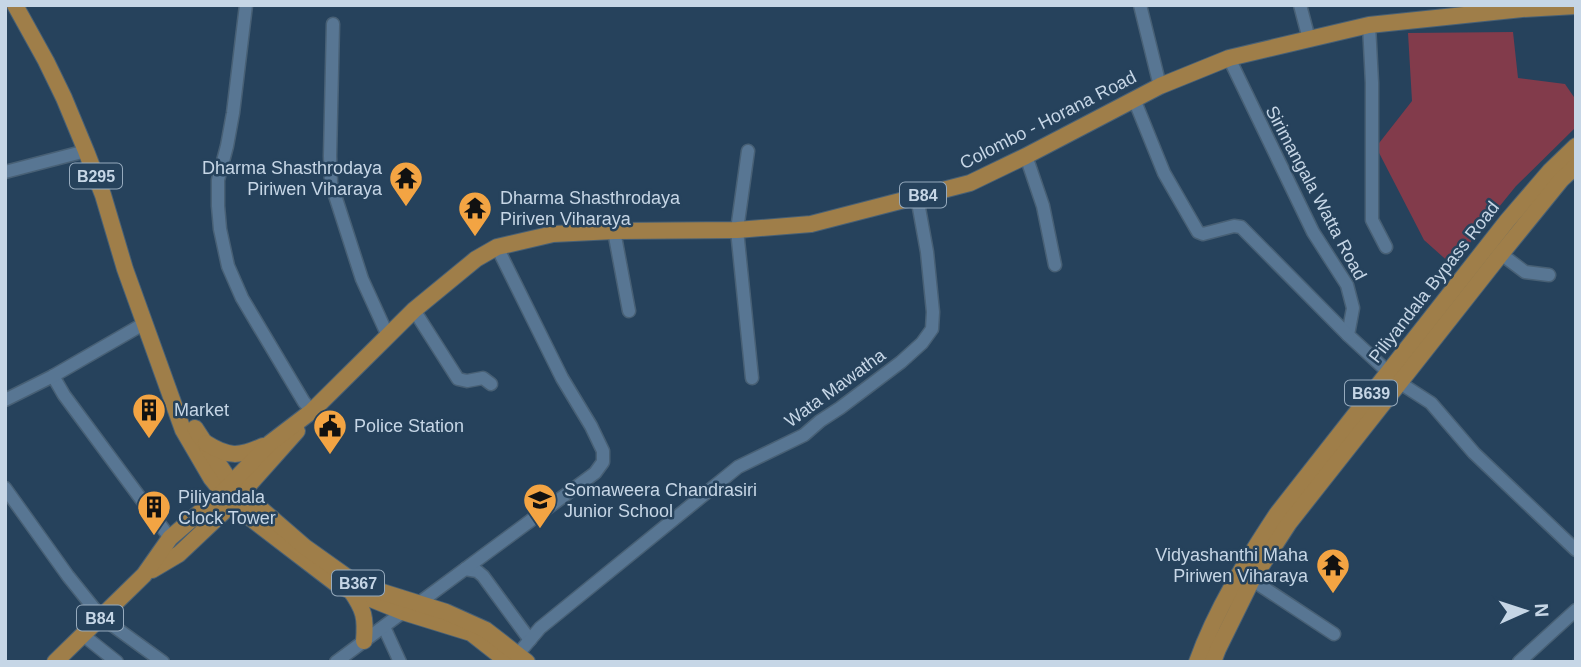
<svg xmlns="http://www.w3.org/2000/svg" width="1581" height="667" font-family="Arial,sans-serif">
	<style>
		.green { fill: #823b4b }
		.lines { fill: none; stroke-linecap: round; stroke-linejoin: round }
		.minor-casing { stroke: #486075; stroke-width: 15 }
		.major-casing { stroke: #486075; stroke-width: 18 }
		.minor { stroke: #587693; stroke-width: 12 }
		.major { stroke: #9f7e49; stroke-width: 16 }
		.labels { text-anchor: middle; stroke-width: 5; stroke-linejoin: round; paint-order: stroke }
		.shield { fill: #26425c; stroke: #96aabd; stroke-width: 2 }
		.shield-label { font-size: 16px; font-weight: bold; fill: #c6d6e6 }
		.street-label { font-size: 18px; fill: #c6d6e6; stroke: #26425c }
		.poi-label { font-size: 18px; fill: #c6d6e6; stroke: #26425c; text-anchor: start }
	</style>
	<rect width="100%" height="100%" fill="#26425c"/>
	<!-- green -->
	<polygon class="green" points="1513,32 1518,78 1565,84 1576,100 1576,127 1516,186 1452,265 1424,240 1376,147 1412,101 1408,33"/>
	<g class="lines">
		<!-- minor casing -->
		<g class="minor-casing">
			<g id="minor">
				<polyline points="246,5 233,113 227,146 218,180 218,206 220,229 228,266 242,298 304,402 312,411"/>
				<polyline points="1140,5 1160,86"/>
				<polyline points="1300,5 1309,39"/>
				<polyline points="333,24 330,156 331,183 362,279 388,336"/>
				<polyline points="1369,25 1372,83 1372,220 1386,247"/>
				<polyline points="1229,58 1313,232 1347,285 1353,308 1348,335 1400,383 1431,403 1474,453 1576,550"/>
				<polyline points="1134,99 1164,173 1198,232 1203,234 1234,226 1241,227 1348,335"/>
				<polyline points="748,151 737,230 752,378"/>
				<polyline points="1026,156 1043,206 1055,265"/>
				<polyline points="5,172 86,151"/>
				<polyline points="614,231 629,311"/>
				<polyline points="1501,254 1525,272 1549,275"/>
				<polyline points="414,310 458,379 467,381 483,378 491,384"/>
				<polyline points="53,376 64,395 170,538"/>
				<polyline points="5,400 53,376 145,323"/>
				<polyline points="5,488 68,576 101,617 163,662"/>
				<polyline points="465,569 477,571 483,576 530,640"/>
				<polyline points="1252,580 1334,634"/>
				<polyline points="384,627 400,662"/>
				<polyline points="83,635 117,662"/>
				<polyline points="518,654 540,628 738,467 804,435 820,421 840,408 901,362 922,343 932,329 933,312 927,252 917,197"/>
				<polyline points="336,662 403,612 419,603 595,473 603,462 603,451 591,426 562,378 497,247"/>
				<polyline points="1519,662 1576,610"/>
			</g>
		</g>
		<!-- major casing -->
		<g class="major-casing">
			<g id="major">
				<polyline points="15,5 46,61 64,98 86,151 103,195 125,269 183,430 211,478 232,504 339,586 403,612 471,633 508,662"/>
				<polyline points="195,428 231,483 305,547 350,579 376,590 446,612 486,630 527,662"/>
				<path d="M206 443C228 457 239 457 263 446"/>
				<polyline points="152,570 179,554 232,504 297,431"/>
				<path d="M351 591C364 610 366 617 364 641"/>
				<polyline points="55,662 144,575 170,538 222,493 270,443 312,411 414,310 476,259 497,247 553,234 614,231 737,230 811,224 970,183 1026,156 1160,86 1229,58 1369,25 1522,9 1576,6"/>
				<path d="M1197 662C1216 609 1246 561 1277 514L1507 221 1550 171 1576 146"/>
				<polyline points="1213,662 1218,649 1252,580 1289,523 1501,254 1561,180 1576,166"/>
			</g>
		</g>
		<!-- minor -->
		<use href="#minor" class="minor"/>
		<!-- major -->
		<use href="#major" class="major"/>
	</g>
	<!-- icons -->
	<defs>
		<g id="temple-pin" transform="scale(1.75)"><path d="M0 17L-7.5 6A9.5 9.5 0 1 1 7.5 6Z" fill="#f3a443" stroke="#26425c"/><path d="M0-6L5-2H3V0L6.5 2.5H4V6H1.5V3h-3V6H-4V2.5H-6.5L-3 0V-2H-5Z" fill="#111"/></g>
		<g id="building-pin" transform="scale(1.75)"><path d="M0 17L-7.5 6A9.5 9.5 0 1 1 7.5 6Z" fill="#f3a443" stroke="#26425c"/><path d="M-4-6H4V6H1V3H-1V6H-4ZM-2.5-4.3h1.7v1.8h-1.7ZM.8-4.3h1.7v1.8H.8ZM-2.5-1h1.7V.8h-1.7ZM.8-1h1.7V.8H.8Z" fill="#111"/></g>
		<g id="civic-pin" transform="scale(1.75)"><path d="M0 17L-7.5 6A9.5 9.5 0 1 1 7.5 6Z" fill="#f3a443" stroke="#26425c"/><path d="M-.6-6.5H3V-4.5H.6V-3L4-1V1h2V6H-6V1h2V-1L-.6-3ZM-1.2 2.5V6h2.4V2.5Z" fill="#111"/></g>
		<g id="school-pin" transform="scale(1.75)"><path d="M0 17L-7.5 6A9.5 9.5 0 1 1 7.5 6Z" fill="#f3a443" stroke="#26425c"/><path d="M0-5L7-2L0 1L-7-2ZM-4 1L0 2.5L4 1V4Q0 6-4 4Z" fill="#111"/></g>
	</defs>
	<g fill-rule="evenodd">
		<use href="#temple-pin" x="406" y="178"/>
		<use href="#temple-pin" x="475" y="208"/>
		<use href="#building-pin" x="149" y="410"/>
		<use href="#civic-pin" x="330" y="426"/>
		<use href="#school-pin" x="540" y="500"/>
		<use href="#building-pin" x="154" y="507"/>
		<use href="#temple-pin" x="1333" y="565"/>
	</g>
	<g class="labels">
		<!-- shield labels -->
		<g class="shield">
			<rect x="70" y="163.5" width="52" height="25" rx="5"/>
			<rect x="900" y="182.5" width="46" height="25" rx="5"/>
			<rect x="1345" y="380.5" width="52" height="25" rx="5"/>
			<rect x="332" y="570.5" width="52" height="25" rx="5"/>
			<rect x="77" y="605.5" width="46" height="25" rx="5"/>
		</g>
		<g class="shield-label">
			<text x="96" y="182">B295</text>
			<text x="923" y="201">B84</text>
			<text x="1371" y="399">B639</text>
			<text x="358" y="589">B367</text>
			<text x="100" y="624">B84</text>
		</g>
		<!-- street labels -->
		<g class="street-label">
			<text transform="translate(1048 120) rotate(-27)" y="6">Colombo - Horana Road</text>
			<text transform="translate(1316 193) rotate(62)" y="6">Sirimangala Watta Road</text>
			<text transform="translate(1434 282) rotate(-52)" y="6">Piliyandala Bypass Road</text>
			<text transform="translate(835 388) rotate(-36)" y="6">Wata Mawatha</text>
		</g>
		<!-- poi labels -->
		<g class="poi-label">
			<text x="382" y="174" text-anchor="end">Dharma Shasthrodaya<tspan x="382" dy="21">Piriwen Viharaya</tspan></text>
			<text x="500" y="204">Dharma Shasthrodaya<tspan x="500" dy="21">Piriven Viharaya</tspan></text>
			<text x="174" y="416">Market</text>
			<text x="354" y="432">Police Station</text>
			<text x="564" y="496">Somaweera Chandrasiri<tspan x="564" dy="21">Junior School</tspan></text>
			<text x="178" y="503">Piliyandala<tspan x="178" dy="21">Clock Tower</tspan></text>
			<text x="1308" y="561" text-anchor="end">Vidyashanthi Maha<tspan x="1308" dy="21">Piriwen Viharaya</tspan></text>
		</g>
	</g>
	<!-- border -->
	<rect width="1581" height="667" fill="none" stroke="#c6d6e6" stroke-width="14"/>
	<!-- north arrow -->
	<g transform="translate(1525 611) rotate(87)" stroke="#26425c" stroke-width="5" paint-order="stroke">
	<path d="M0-5L12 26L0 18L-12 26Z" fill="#c6d6e6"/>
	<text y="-10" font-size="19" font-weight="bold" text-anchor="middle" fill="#c6d6e6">N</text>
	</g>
</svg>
